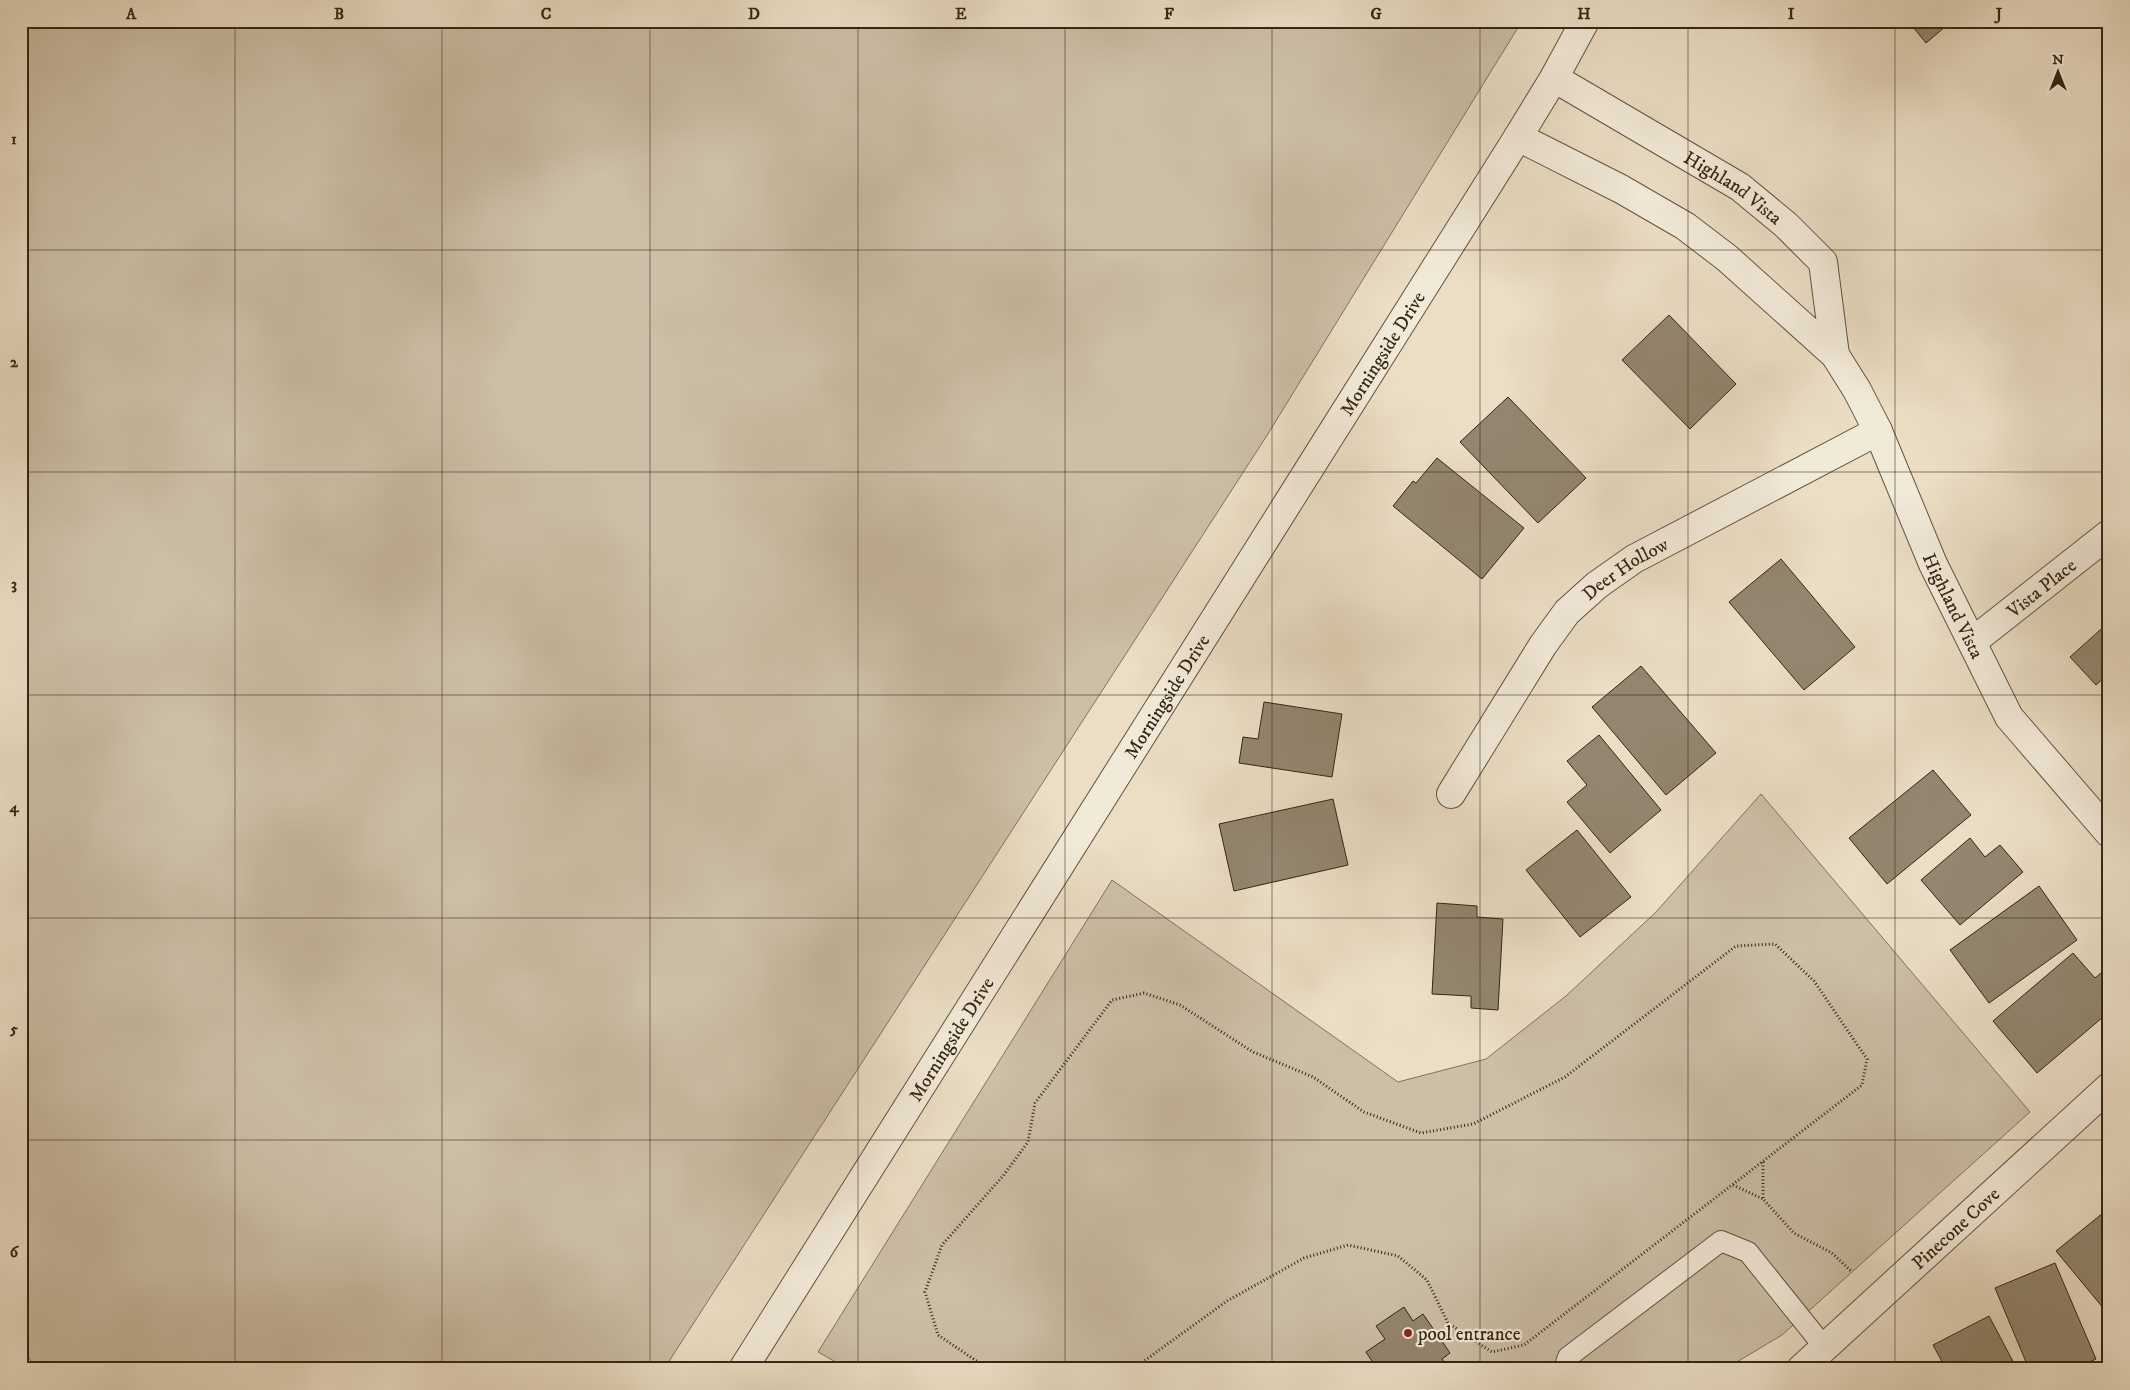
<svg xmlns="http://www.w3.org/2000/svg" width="2130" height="1390" font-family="'IM FELL DW Pica',serif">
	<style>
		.green { fill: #ccbfa7; stroke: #80725e }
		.building { fill: #938670; stroke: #342614 }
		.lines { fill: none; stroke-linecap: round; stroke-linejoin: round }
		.service-casing { stroke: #625440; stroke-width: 22 }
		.minor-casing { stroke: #625440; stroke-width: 30 }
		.tertiary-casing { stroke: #625440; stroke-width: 30 }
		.path { stroke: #342614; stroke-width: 3; stroke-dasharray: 1 2.5; stroke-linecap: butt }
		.service { stroke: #f2ead9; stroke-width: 20 }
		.minor { stroke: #f2ead9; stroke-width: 28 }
		.tertiary { stroke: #f2ead9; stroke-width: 28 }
		.grid { fill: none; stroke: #342614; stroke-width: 1; stroke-opacity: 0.55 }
		.poi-dot { fill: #8f2418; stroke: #f2ead9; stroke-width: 2 }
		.labels { text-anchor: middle; stroke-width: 4.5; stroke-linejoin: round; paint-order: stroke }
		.street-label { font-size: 19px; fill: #342614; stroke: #f2ead9 }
		.poi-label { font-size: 19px; fill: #342614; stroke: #f2ead9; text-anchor: start }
		.neatline { fill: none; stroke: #342614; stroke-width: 2 }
		.grid-label { font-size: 16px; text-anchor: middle; font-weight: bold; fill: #342614 }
	</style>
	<rect width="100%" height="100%" fill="#ebdec5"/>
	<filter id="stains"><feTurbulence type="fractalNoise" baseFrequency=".004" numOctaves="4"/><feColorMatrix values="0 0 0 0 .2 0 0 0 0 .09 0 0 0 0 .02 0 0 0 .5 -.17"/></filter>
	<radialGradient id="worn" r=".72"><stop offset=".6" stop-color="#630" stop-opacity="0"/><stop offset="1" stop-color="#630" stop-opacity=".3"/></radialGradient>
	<!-- green -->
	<g class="green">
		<polygon points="21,21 1522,21 1266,437 664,1369 35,1369 21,1342"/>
		<polygon points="1761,794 2030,1112 1782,1335 1725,1369 848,1369 818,1352 1112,880 1398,1082 1486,1059 1566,996 1656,912"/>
	</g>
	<!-- building -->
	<g class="building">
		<polygon points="1908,21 1952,21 1926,43"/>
		<polygon points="1669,315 1736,384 1690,429 1622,360"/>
		<polygon points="1508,397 1586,478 1538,523 1460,442"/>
		<polygon points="1437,458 1524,528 1482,579 1393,506 1413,481 1416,483"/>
		<polygon points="1781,559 1855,647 1804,690 1729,602"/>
		<polygon points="2109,622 2109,679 2106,676 2096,685 2070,657"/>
		<polygon points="1641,666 1716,753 1666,795 1592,707"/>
		<polygon points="1264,702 1342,714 1332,777 1239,763 1243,737 1258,739"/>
		<polygon points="1599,735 1661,810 1610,853 1567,802 1587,785 1567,761"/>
		<polygon points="1933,770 1971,815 1887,884 1849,838"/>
		<polygon points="1333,799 1348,865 1234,891 1219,824"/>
		<polygon points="1577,830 1631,897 1580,937 1526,870"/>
		<polygon points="1970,838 1985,857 2000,845 2023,872 1960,925 1921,880"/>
		<polygon points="2039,886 2077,940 1989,1003 1950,950"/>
		<polygon points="1437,903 1477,906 1477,917 1503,919 1498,1010 1471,1008 1471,996 1432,994"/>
		<polygon points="2073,953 2095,978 2107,968 2109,970 2109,1012 2037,1073 1993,1021"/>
		<polygon points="2108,1209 2109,1210 2109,1315 2056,1251"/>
		<polygon points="2055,1263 2096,1359 2073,1369 2029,1369 1995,1288"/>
		<polygon points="1404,1307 1413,1321 1423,1314 1450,1353 1442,1359 1449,1369 1377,1369 1366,1352 1385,1339 1376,1326"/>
		<polygon points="1989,1316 2017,1369 1946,1369 1933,1345"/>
	</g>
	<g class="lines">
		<!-- service casing -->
		<g class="service-casing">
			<polyline id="service" points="1564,1369 1568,1357 1721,1241 1748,1252 1825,1348"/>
		</g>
		<!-- minor casing -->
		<g class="minor-casing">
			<g id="minor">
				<path id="s1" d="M1554 78 1740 187 1786 225 1823 262 1835 355"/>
				<path id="s2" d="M1518 137 1621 189 1685 226 1727 258 1835 355 1857 390 1878 431 1933 564 2009 717 2109 833"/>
				<path id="s3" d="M1972 642 2109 534"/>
				<path id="s4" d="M1451 794 1543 645 1567 612 1597 585 1634 559 1878 431"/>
				<path id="s5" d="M1801 1369 2109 1087"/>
			</g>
		</g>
		<!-- tertiary casing -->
		<g class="tertiary-casing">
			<g id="tertiary">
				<path id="s6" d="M743 1369 1518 137 1554 78 1585 21"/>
			</g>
		</g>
		<!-- path -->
		<g class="path">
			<polyline points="1763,1162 1763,1199 1794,1233 1832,1253 1852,1272"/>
			<polyline points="1733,1185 1763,1199"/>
			<polyline points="996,1369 981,1364 938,1335 925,1292 942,1245 1003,1176 1028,1142 1035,1103 1112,1000 1144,993 1180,1005 1253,1052 1313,1077 1364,1112 1421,1133 1473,1124 1565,1077 1736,946 1775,944 1814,981 1867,1059 1862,1085 1524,1345 1492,1352 1448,1323 1427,1280 1398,1256 1348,1245 1304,1258 1227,1301 1133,1369"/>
		</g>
		<!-- service -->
		<use href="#service" class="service"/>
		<!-- minor -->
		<use href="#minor" class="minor"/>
		<!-- tertiary -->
		<use href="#tertiary" class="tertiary"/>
	</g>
	<!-- grid -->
	<path class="grid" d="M235 21V1369M442 21V1369M650 21V1369M858 21V1369M1065 21V1369M1272 21V1369M1480 21V1369M1688 21V1369M1895 21V1369M21 250H2109M21 472H2109M21 695H2109M21 918H2109M21 1140H2109"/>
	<!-- markers -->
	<circle class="poi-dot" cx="1408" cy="1333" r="5"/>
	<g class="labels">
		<!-- street labels -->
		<g class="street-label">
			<text dy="7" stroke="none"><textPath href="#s1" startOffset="210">Highland Vista</textPath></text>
			<text dy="7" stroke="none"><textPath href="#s6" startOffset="1200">Morningside Drive</textPath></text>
			<text dy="7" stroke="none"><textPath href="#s4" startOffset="289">Deer Hollow</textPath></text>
			<text dy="7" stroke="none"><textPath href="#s3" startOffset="88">Vista Place</textPath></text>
			<text dy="7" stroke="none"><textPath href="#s2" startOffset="665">Highland Vista</textPath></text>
			<text dy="7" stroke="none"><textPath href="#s6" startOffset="795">Morningside Drive</textPath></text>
			<text dy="7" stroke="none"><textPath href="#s6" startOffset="390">Morningside Drive</textPath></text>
			<text dy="7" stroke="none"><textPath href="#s5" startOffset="209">Pinecone Cove</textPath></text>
		</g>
		<!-- poi labels -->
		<g class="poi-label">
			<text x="1418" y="1340">pool entrance</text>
		</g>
	</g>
	<!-- margin -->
	<rect width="2130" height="1390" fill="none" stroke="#ebdec5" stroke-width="55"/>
	<!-- north arrow -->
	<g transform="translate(2058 72)" stroke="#f2ead9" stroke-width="4" paint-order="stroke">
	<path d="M0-4L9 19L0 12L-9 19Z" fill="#342614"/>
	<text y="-8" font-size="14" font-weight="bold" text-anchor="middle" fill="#342614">N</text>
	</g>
	<rect x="28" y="28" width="2074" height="1334" class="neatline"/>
	<g class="grid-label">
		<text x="131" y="19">A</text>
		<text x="339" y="19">B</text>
		<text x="546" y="19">C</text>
		<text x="754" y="19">D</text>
		<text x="961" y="19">E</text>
		<text x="1169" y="19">F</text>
		<text x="1376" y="19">G</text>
		<text x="1584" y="19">H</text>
		<text x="1791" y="19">I</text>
		<text x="1999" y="19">J</text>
		<text x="14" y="144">1</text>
		<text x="14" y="367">2</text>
		<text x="14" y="589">3</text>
		<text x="14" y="812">4</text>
		<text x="14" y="1034">5</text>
		<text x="14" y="1257">6</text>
	</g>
	<rect width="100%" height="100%" filter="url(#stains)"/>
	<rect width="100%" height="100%" fill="url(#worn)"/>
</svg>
